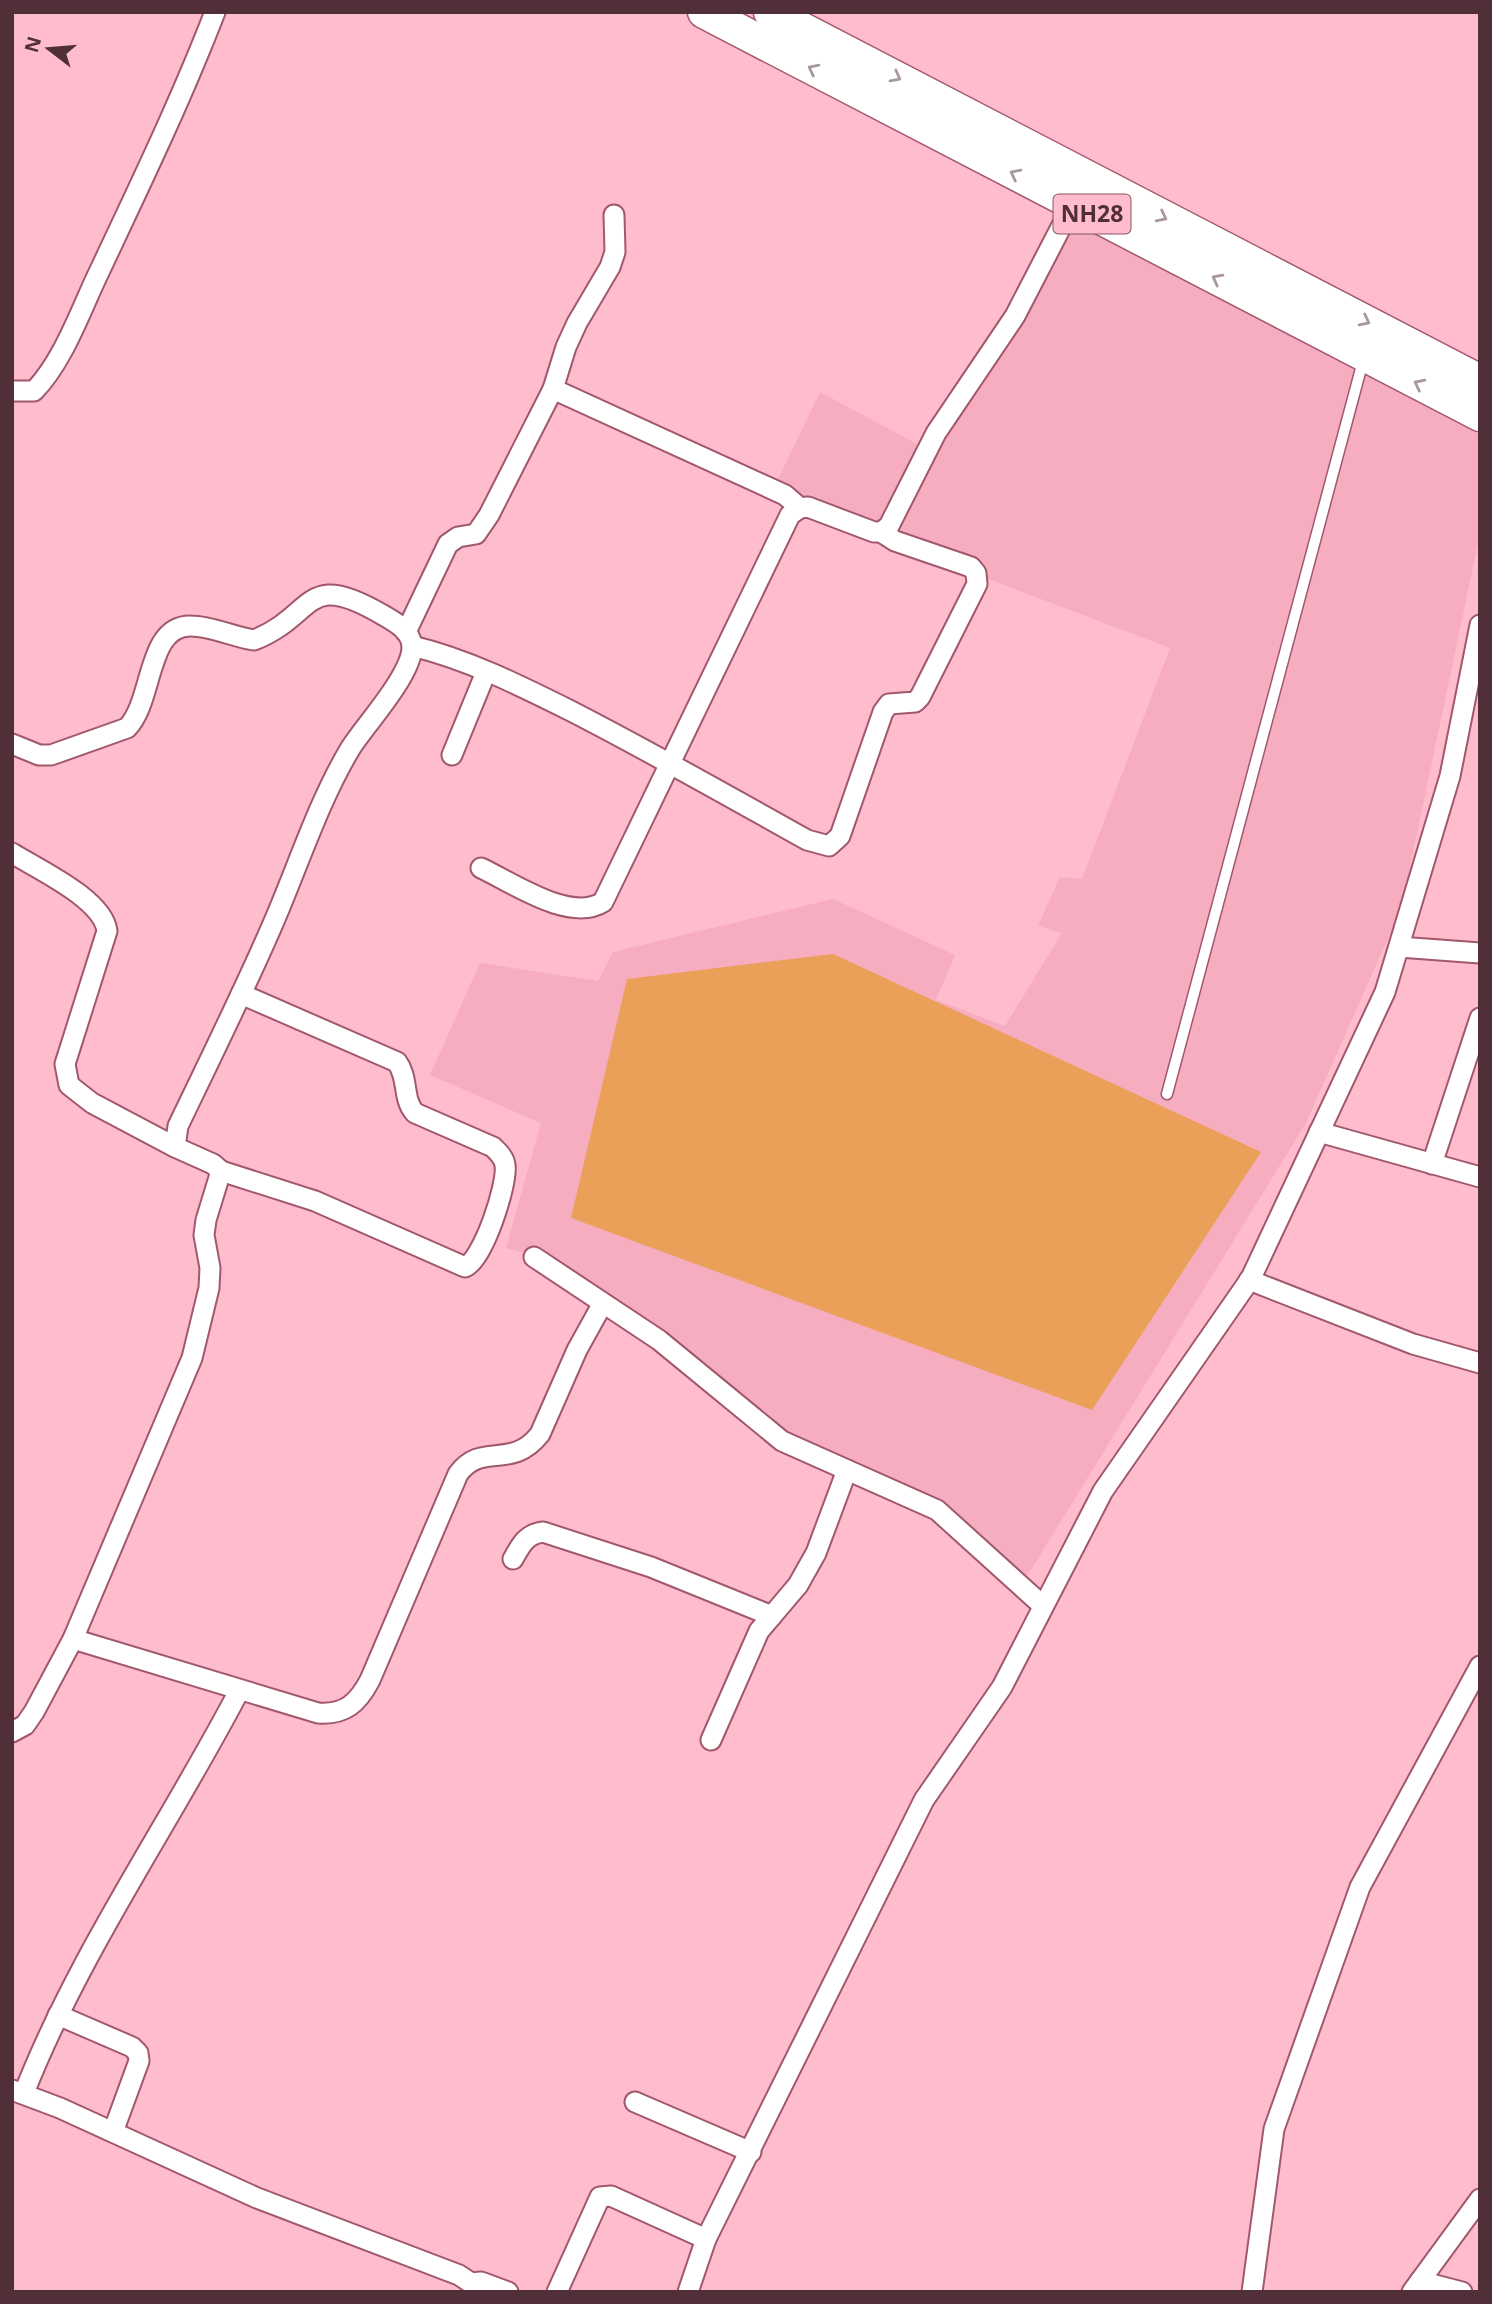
<svg xmlns="http://www.w3.org/2000/svg" width="1492" height="2304" font-family="'Open Sans',sans-serif">
	<style>
		.built { fill: #f6adbf }
		.green { fill: #eaa059 }
		.lines { fill: none; stroke-linecap: round; stroke-linejoin: round }
		.service-casing { stroke: #a1586c; stroke-width: 13 }
		.minor-casing { stroke: #a1586c; stroke-width: 23 }
		.trunk-casing { stroke: #a1586c; stroke-width: 35 }
		.service { stroke: #fff; stroke-width: 10 }
		.minor { stroke: #fff; stroke-width: 19 }
		.trunk { stroke: #fff; stroke-width: 32 }
		.oneway { stroke: #a8979c }
		.labels { text-anchor: middle; stroke-width: 5; stroke-linejoin: round; paint-order: stroke }
		.shield { fill: #ffbccc; stroke: #845964; stroke-width: 2 }
		.shield-label { font-size: 23px; font-weight: bold; fill: #502f38 }
	</style>
	<rect width="100%" height="100%" fill="#ffbccc"/>
	<!-- built -->
	<polygon class="built" points="1066,208 1480,430 1480,534 1401,909 1306,1123 1026,1578 930,1498 786,1444 562,1262 506,1248 541,1123 430,1075 480,963 598,981 613,952 833,899 955,955 936,1000 1005,1026 1062,933 1038,926 1060,877 1082,879 1170,648 770,496 820,392 917,444 985,356"/>
	<!-- green -->
	<polygon class="green" points="833,954 1261,1152 1092,1410 571,1218 627,979"/>
	<g class="lines">
		<!-- service casing -->
		<g class="service-casing">
			<polyline id="service" points="1167,1094 1363,361"/>
		</g>
		<!-- minor casing -->
		<g class="minor-casing">
			<g id="minor">
				<polyline points="553,389 785,495 800,508"/>
				<path d="M12 391H34C64 360 81 309 100 270 140 185 181 100 215 12"/>
				<polyline points="406,632 448,544 458,537 476,534 489,515 553,389 566,347 577,323 610,267 615,252 614,215"/>
				<path d="M412 646C467 659 521 686 571 711 651 752 728 796 807 840L829 846 840 836 883 712 889 704 915 702 920 697 977 584 976 573 971 567 895 541 881 532"/>
				<path d="M12 744 39 755H51L127 728C154 701 146 625 191 626 211 626 234 637 254 640 317 615 303 568 383 615 395 622 410 630 412 645 414 673 364 726 350 749 319 801 299 863 275 919 245 989 211 1057 178 1126L175 1147 213 1164 221 1171 206 1220 204 1235 210 1268 209 1288 192 1358 73 1639 34 1712 25 1725 12 1732"/>
				<polyline points="452,755 486,672"/>
				<path d="M12 853C39 870 103 899 107 931L65 1064 69 1085 92 1103 175 1147"/>
				<path d="M481 868C513 883 570 923 603 902L790 515 800 508 808 507 874 532H881L889 526 936 433 1015 316 1073 204"/>
				<polyline points="1399,947 1480,953"/>
				<polyline points="1319,1132 1480,1177"/>
				<polyline points="1432,1164 1480,1018"/>
				<path d="M221 1171 315 1201 465 1267C483 1260 508 1184 505 1165 504 1157 498 1152 493 1147L415 1113C402 1099 409 1078 397 1062L241 994"/>
				<polyline points="534,1257 659,1340 782,1441 937,1510 1042,1605"/>
				<polyline points="1249,1280 1413,1344 1480,1363"/>
				<path d="M513 1559C521 1545 526 1534 543 1532L651 1567 772 1616"/>
				<path d="M73 1639 318 1713C345 1715 358 1703 370 1680L458 1474C482 1441 511 1471 540 1434L577 1350 603 1303"/>
				<polyline points="711,1740 759,1631 798,1585 816,1553 847,1470"/>
				<polyline points="58,2015 132,2047 138,2053 139,2061 113,2132"/>
				<polyline points="12,2090 60,2108 257,2198 459,2275 471,2283 475,2292"/>
				<path d="M24 2093C80 1951 169 1825 239 1691"/>
				<polyline points="635,2102 751,2152"/>
				<polyline points="1420,2281 1462,2292"/>
				<polyline points="471,2283 481,2282 508,2292"/>
				<polyline points="557,2292 600,2197 611,2196 706,2239"/>
				<polyline points="688,2292 706,2239 924,1800 1002,1687 1103,1491 1251,1278 1385,992 1450,776 1480,625"/>
				<polyline points="1252,2292 1274,2129 1360,1887 1480,1666"/>
				<polyline points="1412,2292 1480,2199"/>
			</g>
		</g>
		<!-- trunk casing -->
		<g class="trunk-casing">
			<g id="trunk">
				<polyline points="704,12 1480,415"/>
				<polyline points="770,12 1480,381"/>
			</g>
		</g>
		<!-- service -->
		<use href="#service" class="service"/>
		<!-- minor -->
		<use href="#minor" class="minor"/>
		<!-- trunk -->
		<use href="#trunk" class="trunk"/>
	</g>
	<!-- one-way arrows -->
	<defs><path id="oneway-chevron" d="M-2-3.5L2.5 0L-2 3.5" fill="none" stroke-width="1.6" stroke-linecap="round" stroke-linejoin="round" transform="scale(1.75)"/></defs>
	<g class="oneway">
		<use href="#oneway-chevron" transform="translate(813 69) rotate(-153)"/>
		<use href="#oneway-chevron" transform="translate(896 77) rotate(28)"/>
		<use href="#oneway-chevron" transform="translate(1015 174) rotate(-153)"/>
		<use href="#oneway-chevron" transform="translate(1162 217) rotate(27)"/>
		<use href="#oneway-chevron" transform="translate(1217 279) rotate(-152)"/>
		<use href="#oneway-chevron" transform="translate(1365 321) rotate(27)"/>
		<use href="#oneway-chevron" transform="translate(1419 384) rotate(-153)"/>
	</g>
	<g class="labels">
		<!-- shield labels -->
		<rect class="shield" x="1053.5" y="194.5" width="77" height="39" rx="5"/>
		<g class="shield-label">
			<text x="1092" y="222">NH28</text>
		</g>
	</g>
	<!-- border -->
	<rect width="1492" height="2304" fill="none" stroke="#502f38" stroke-width="28"/>
	<!-- north arrow -->
	<g transform="translate(49 49) rotate(286)" stroke="#ffbccc" stroke-width="5" paint-order="stroke">
	<path d="M0-5L12 26L0 18L-12 26Z" fill="#502f38"/>
	<text y="-10" font-size="19" font-weight="bold" text-anchor="middle" fill="#502f38">N</text>
	</g>
</svg>
